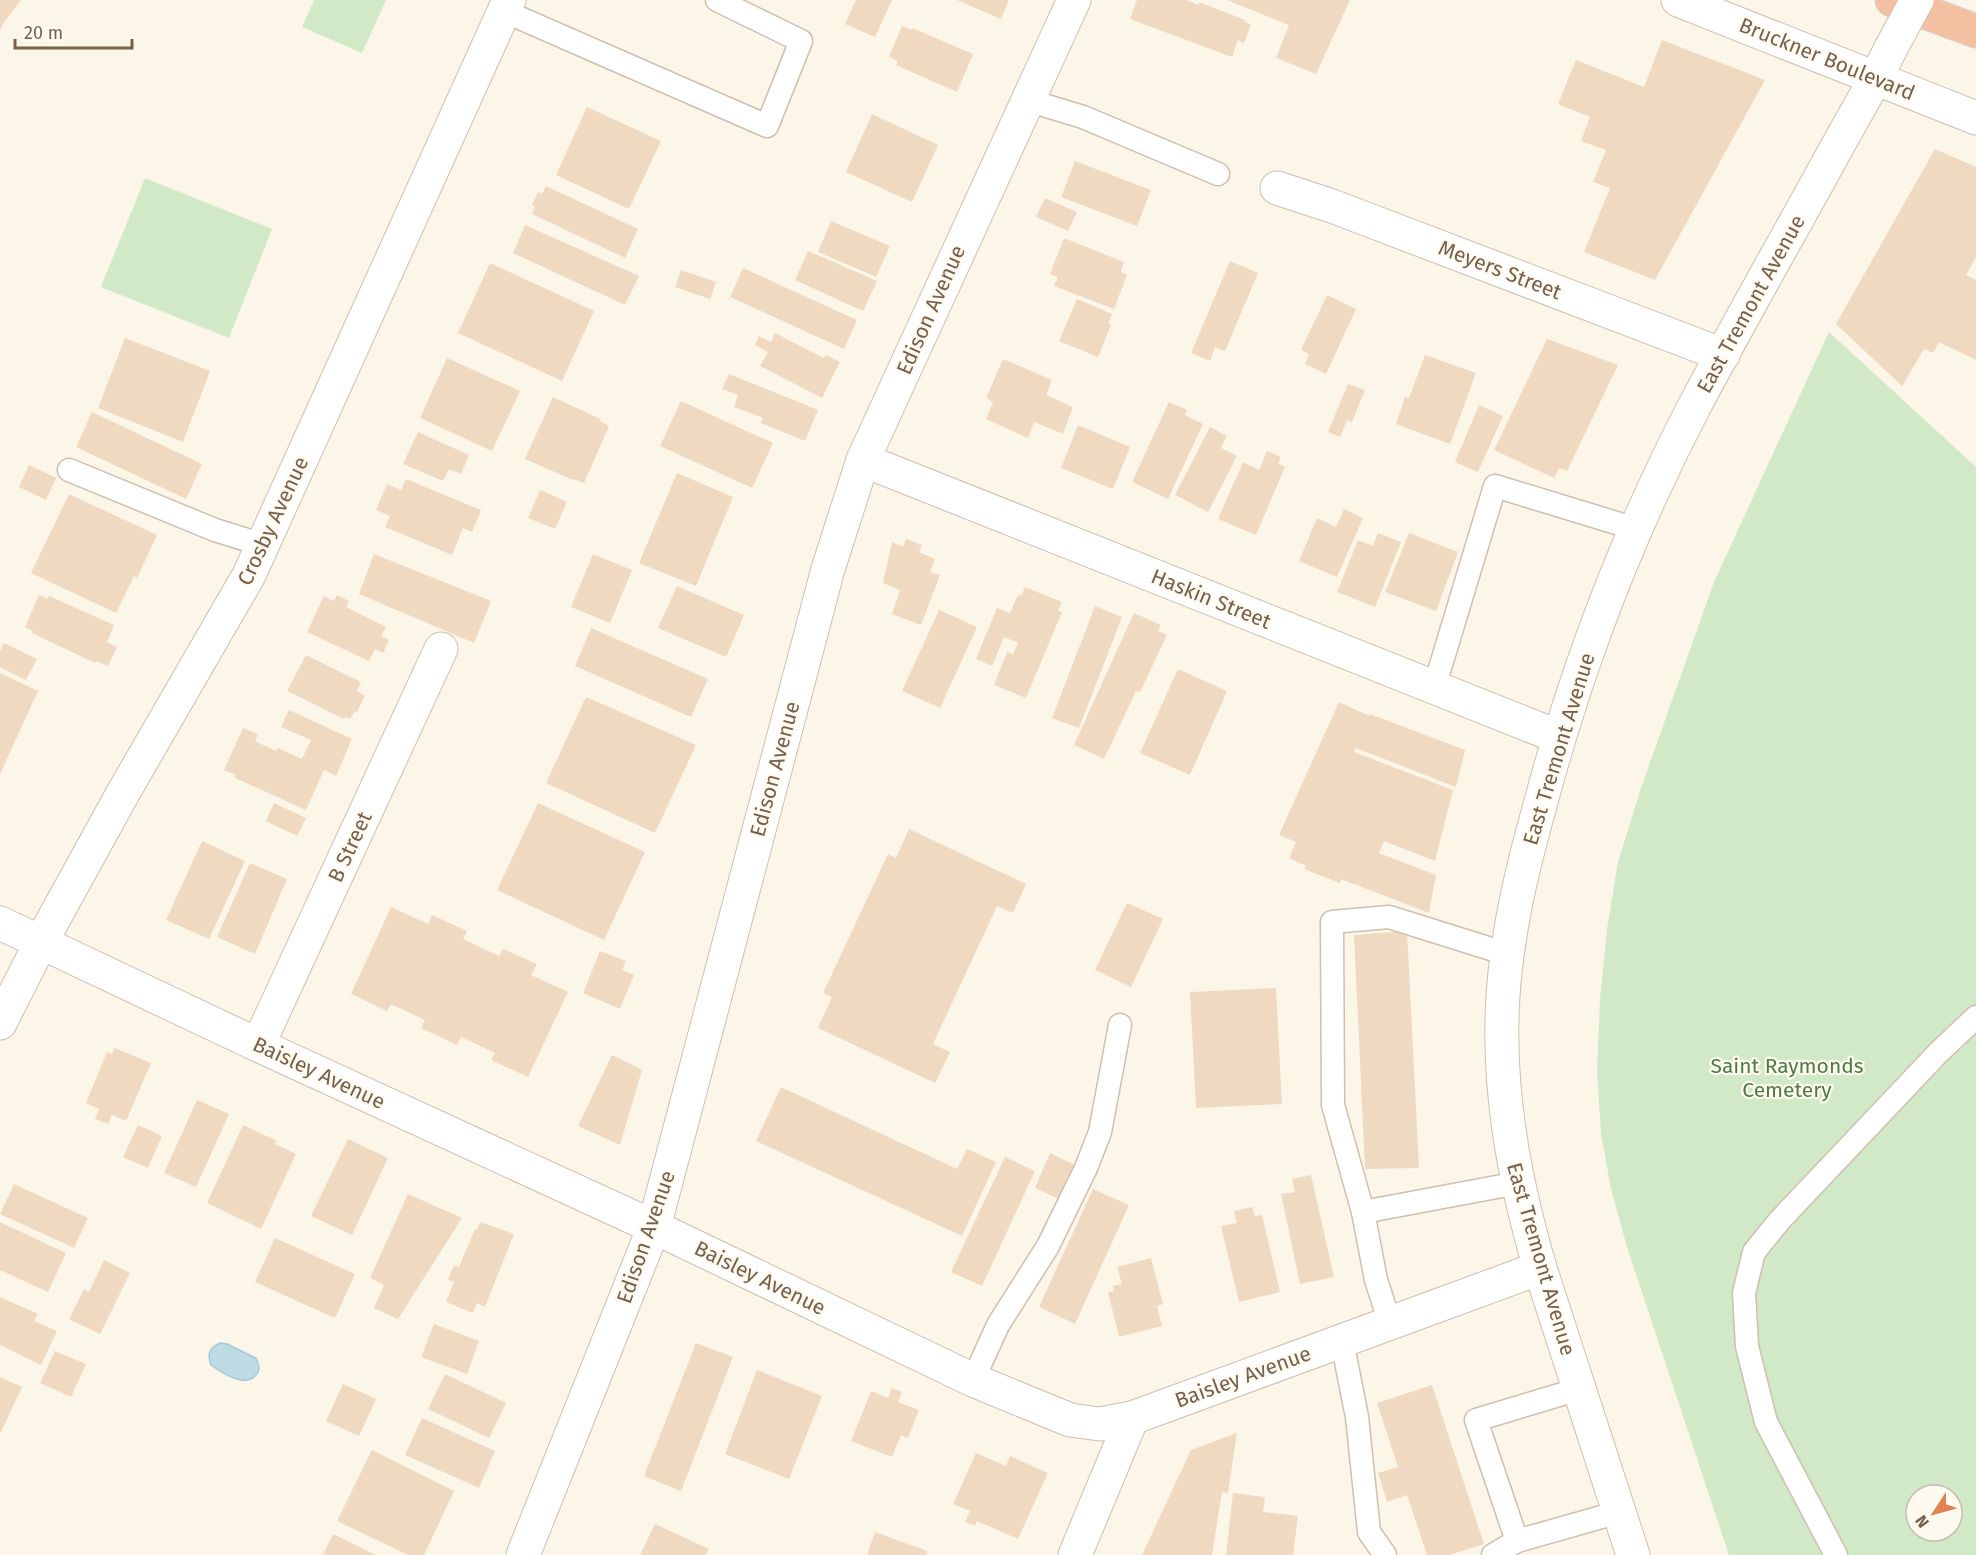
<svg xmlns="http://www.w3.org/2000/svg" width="1976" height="1555" font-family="'Fira Sans',sans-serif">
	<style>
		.green { fill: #d1e9c7; fill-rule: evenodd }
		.water { fill: #bddbe5; stroke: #a4c9d7; stroke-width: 1.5 }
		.building { fill: #f0d9c1 }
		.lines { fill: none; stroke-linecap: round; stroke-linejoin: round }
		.service-casing { stroke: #cebfaf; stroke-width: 25 }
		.minor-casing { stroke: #cebfaf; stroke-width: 35 }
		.tertiary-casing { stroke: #cebfaf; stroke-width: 35 }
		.secondary-casing { stroke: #d0c0ac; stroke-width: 35 }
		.motorway-casing { stroke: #d9d2cd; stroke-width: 35 }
		.service { stroke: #fff; stroke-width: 22 }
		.minor { stroke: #fff; stroke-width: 33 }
		.tertiary { stroke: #fff; stroke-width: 33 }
		.secondary { stroke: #fff; stroke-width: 33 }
		.motorway { stroke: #f4c0a2; stroke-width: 33 }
		.secondary-bridge-casing { stroke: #d0c0ac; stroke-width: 35; stroke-linecap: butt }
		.secondary-bridge { stroke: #fff; stroke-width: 33 }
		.labels { text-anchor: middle; stroke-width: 4.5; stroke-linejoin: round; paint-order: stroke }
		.street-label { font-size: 21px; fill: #76604d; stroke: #fefaef }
		.park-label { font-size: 21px; fill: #4f7b45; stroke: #fefaef }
	</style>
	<rect width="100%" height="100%" fill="#fcf6e9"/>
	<!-- green -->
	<g class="green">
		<polygon points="314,0 386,0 362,53 302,27"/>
		<polygon points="145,178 272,229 229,338 101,287"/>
		<path d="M1829 332 1976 467V1555H1729L1627 1247 1611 1189 1601 1133 1597 1072 1600 999 1607 929 1618 862 1641 788 1714 582ZM1916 1495H1952V1531H1916Z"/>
	</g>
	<!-- water -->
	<path class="water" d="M220 1343 227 1344 256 1358C259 1365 261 1371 255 1376 244 1388 222 1373 211 1365 207 1354 209 1348 220 1343Z"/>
	<!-- building -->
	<g class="building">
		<polygon points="0,0 21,0 3,24 0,31"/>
		<polygon points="856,0 892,0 875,37 845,24"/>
		<polygon points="957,0 1009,0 1001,19"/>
		<polygon points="1137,0 1186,0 1199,5 1199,2 1245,20 1244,22 1251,24 1244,43 1238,40 1232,57 1130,19"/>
		<polygon points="1227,0 1350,0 1316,74 1276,58 1289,25"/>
		<polygon points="902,26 912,30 912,28 973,54 957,92 896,65 898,61 889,57"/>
		<polygon points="1662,40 1765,80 1655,280 1584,252 1610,188 1593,182 1606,150 1581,141 1590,117 1558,104 1576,60 1644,87"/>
		<polygon points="587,107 661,141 629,209 556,175"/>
		<polygon points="872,114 938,145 912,202 846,172"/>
		<polygon points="1935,149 1976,167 1976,257 1966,275 1976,280 1976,360 1939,342 1933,353 1924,349 1902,386 1836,324"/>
		<polygon points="1075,161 1151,190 1137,226 1061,197"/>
		<polygon points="546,186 638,229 625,258 532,214 535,206 532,205 538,192 542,194"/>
		<polygon points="1045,198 1077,212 1068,231 1036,217"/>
		<polygon points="831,221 890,246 876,277 818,252"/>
		<polygon points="525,225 639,276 625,305 513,253"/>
		<polygon points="1064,238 1124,262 1121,272 1127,275 1114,309 1054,286 1058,277 1050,274"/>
		<polygon points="808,251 877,281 863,311 795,280"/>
		<polygon points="1230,261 1258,273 1225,351 1215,347 1210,361 1191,353"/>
		<polygon points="490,263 594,311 562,381 458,333"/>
		<polygon points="743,268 857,320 844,349 730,297"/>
		<polygon points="681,270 716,282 710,299 675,287"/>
		<polygon points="1327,295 1356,309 1326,374 1305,364 1309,354 1301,350"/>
		<polygon points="1077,299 1112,314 1108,324 1111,325 1098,357 1059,341"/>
		<polygon points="775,333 824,358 826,355 840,362 822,398 760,366 768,352 755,345 759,336 771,342"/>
		<polygon points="125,338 210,371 183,442 98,408"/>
		<polygon points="1547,339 1618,365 1567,471 1559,468 1554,478 1494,450"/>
		<polygon points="1425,355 1476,373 1450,444 1396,424 1405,397 1409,398"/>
		<polygon points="447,358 520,391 492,451 420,418"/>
		<polygon points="1003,359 1052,380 1046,395 1073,407 1063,434 1034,422 1028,438 986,419 993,402 986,398"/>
		<polygon points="729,374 818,410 805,441 761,423 763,418 734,407 738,395 722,389"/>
		<polygon points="1348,384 1365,390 1352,422 1347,420 1340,437 1328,432"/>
		<polygon points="553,397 600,419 600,421 609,426 584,483 573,479 573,480 525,459"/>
		<polygon points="681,401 773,443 752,488 660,446"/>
		<polygon points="1169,402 1187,410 1185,415 1203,424 1168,499 1132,482"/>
		<polygon points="1479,405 1503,416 1478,472 1455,462"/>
		<polygon points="92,412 202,464 186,499 76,447"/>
		<polygon points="1078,425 1130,447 1113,489 1061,468"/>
		<polygon points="1210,427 1227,436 1221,448 1237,456 1208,512 1175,495"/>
		<polygon points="418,432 469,455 461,474 449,469 443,481 403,464"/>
		<polygon points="1267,451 1281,457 1278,464 1285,467 1256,535 1218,519 1243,462 1259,470"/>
		<polygon points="29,465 56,478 46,500 19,487"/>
		<polygon points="677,473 733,497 696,586 639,563"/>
		<polygon points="406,479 481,510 472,532 463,528 452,555 385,527 390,516 376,510 387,484 401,490"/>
		<polygon points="540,490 567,502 555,529 528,518"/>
		<polygon points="69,494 157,535 137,578 134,576 116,613 31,573"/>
		<polygon points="1344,509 1363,518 1337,577 1299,561 1317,518 1336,527"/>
		<polygon points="1378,533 1401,542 1375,607 1337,592 1358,540 1373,546"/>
		<polygon points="1409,533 1458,552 1436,611 1385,592"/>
		<polygon points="906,539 922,545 919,552 935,559 930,572 940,575 921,625 892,614 900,590 883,583 892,542 903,547"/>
		<polygon points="374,554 491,601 474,643 359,594"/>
		<polygon points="593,554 632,570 610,623 571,607"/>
		<polygon points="677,586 744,615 726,657 658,628"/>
		<polygon points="1025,587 1062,602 1058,611 1062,612 1026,698 994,685 1007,652 1013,655 1018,643 1004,637 992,666 976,659 997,608 1010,613 1018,595 1021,596"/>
		<polygon points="39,595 48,599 49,596 114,625 107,642 117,647 108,666 96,661 95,663 32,633 33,631 25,627"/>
		<polygon points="337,595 349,601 346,607 386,627 381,636 389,640 383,653 375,649 369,661 307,632 324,596 334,601"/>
		<polygon points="1095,606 1122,617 1079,728 1052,718"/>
		<polygon points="939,610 977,627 940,708 902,691"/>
		<polygon points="1134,613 1161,625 1158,631 1167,635 1140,692 1136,691 1104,759 1074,745"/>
		<polygon points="591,628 708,679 691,717 575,666"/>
		<polygon points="4,643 37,659 26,680 0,667 0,651"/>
		<polygon points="306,655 361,682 357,691 365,696 357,712 355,711 350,719 345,717 344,719 287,691"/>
		<polygon points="1178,669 1227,691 1190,775 1140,753"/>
		<polygon points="0,673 38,691 0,774"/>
		<polygon points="586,697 696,745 655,833 546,783"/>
		<polygon points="1339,702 1369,716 1370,714 1465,750 1456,787 1356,748 1354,752 1453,790 1435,861 1384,841 1379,853 1436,875 1429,913 1341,879 1340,883 1304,869 1306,866 1289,858 1296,842 1279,835"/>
		<polygon points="289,710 352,739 336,776 324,770 306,810 235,778 236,775 224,770 243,728 258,734 255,741 276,751 278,748 302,759 311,740 281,727"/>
		<polygon points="274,803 306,818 297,836 266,821"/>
		<polygon points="538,803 645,852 604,940 497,890"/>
		<polygon points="909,829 1026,884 1013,913 997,906 933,1044 950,1052 935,1083 818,1028 832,997 823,993 888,854 896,858"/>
		<polygon points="202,841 245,861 209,939 166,920"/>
		<polygon points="250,863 287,879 255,954 217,937"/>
		<polygon points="1127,903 1163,919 1131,987 1095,970"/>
		<polygon points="391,907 428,924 432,915 467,931 463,939 499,956 503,949 537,964 531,975 568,992 528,1077 491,1060 495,1053 461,1037 457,1045 421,1028 425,1020 391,1004 387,1011 351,994"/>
		<polygon points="1407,931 1419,1168 1365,1169 1354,935"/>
		<polygon points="600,951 626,961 622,970 634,975 620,1009 583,993"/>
		<polygon points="1276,988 1282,1104 1196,1108 1190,992"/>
		<polygon points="115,1048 151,1063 126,1121 112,1115 108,1124 95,1119 99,1109 86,1103 107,1052 112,1054"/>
		<polygon points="612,1055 642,1070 620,1145 578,1126"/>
		<polygon points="781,1087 957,1169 967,1149 996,1162 962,1236 756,1141"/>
		<polygon points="197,1100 229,1114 196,1187 164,1173"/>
		<polygon points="138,1125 162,1136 148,1168 123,1157"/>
		<polygon points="243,1125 277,1141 275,1144 296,1154 261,1229 207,1203"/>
		<polygon points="348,1139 388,1158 352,1235 311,1216"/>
		<polygon points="1050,1153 1079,1167 1063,1201 1035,1188"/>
		<polygon points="1005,1157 1035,1171 982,1286 951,1272"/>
		<polygon points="1311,1175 1334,1277 1300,1284 1281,1194 1295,1192 1292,1179"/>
		<polygon points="14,1184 88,1218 74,1248 0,1214"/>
		<polygon points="1093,1189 1129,1205 1075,1324 1039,1307"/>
		<polygon points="408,1194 462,1218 398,1319 374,1308 384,1285 370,1278"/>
		<polygon points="1252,1207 1255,1216 1262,1215 1280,1292 1239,1302 1221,1226 1237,1223 1234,1211"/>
		<polygon points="0,1222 66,1253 48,1292 0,1270"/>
		<polygon points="480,1222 514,1234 485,1307 477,1303 473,1313 446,1302 454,1282 448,1280 454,1265 459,1267 475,1229 477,1230"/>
		<polygon points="275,1238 355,1274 335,1318 255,1282"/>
		<polygon points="1151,1258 1163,1304 1157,1306 1162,1326 1119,1337 1108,1292 1114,1291 1113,1286 1122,1284 1117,1267"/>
		<polygon points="104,1260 130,1273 100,1334 69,1319 84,1289 89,1292"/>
		<polygon points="0,1297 38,1314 34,1321 57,1331 41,1365 0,1345"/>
		<polygon points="434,1324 479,1341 467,1374 421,1357"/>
		<polygon points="696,1343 733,1357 681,1491 644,1476"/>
		<polygon points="55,1351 86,1364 71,1397 40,1383"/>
		<polygon points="757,1370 822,1396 789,1479 725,1454"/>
		<polygon points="445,1374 506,1403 489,1438 428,1409"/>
		<polygon points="0,1377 22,1387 0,1434"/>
		<polygon points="343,1384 376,1399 359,1436 326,1421"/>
		<polygon points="1432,1385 1484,1544 1449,1555 1427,1555 1407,1495 1387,1502 1378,1473 1398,1467 1377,1403"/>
		<polygon points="892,1388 902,1392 898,1402 919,1410 908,1438 901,1435 892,1457 851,1441 871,1391 888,1398"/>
		<polygon points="422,1418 495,1451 479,1488 405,1455"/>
		<polygon points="1237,1433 1228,1493 1222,1492 1212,1555 1142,1555 1191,1450"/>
		<polygon points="372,1450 454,1491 424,1555 408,1555 337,1521"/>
		<polygon points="976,1453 1006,1466 1010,1456 1048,1473 1018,1539 977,1521 975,1526 965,1522 970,1511 953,1504"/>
		<polygon points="1233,1493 1265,1497 1263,1512 1298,1516 1293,1555 1226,1555"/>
		<polygon points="655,1524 709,1549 706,1555 640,1555"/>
		<polygon points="875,1532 927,1551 926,1555 867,1555"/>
		<polygon points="333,1534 376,1555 323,1555"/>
	</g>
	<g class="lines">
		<!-- service casing -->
		<g class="service-casing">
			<g id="service">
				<polyline points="504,11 767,126 801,41 717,0"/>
				<polyline points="1027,100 1083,117 1218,174"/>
				<polyline points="69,470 215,530 263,545"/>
				<polyline points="1434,688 1495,486 1636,529"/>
				<polyline points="1507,954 1389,917 1332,922 1333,1105 1363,1212 1518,1183"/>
				<polyline points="1363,1212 1376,1280 1390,1323"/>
				<polyline points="1342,1341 1357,1417 1369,1532 1385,1555"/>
				<polyline points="973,1380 998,1325 1048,1246 1086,1168 1100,1132 1120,1025"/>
				<polyline points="1517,1541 1476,1420 1579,1389"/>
				<polyline points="1493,1555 1517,1541 1619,1512"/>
				<polyline points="1836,1555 1766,1422 1747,1346 1744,1293 1754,1252 1780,1220 1938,1053 1976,1017"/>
			</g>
		</g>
		<!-- minor casing -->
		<g class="minor-casing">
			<g id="minor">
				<polyline points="1277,188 1332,206 1723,355"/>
				<polyline points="863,460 1559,737"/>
				<polyline points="0,923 258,1045 654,1227 973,1380 1070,1420 1100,1424 1132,1418 1540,1268"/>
				<polyline points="258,1045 441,649"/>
				<polyline points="523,1555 654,1227 828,569 863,460 1074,0"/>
				<polyline points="1075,1555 1132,1418"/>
			</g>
		</g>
		<!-- tertiary casing -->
		<g class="tertiary-casing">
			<polyline id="tertiary" points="0,1023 41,942 123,793 249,575 509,0"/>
		</g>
		<!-- secondary casing -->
		<g class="secondary-casing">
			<g id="secondary">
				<polyline points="1678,0 1976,118"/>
				<path d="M1633 1555 1540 1268C1514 1179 1497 1088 1503 996 1507 932 1522 870 1539 809 1576 669 1628 533 1695 405 1739 322 1786 240 1831 158 1851 121 1873 85 1891 48"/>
			</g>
		</g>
		<!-- motorway casing -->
		<g class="motorway-casing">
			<polyline id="motorway" points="1892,0 1976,31"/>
		</g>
		<!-- service -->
		<use href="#service" class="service"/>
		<!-- minor -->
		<use href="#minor" class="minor"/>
		<!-- tertiary -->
		<use href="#tertiary" class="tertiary"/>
		<!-- secondary -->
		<use href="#secondary" class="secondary"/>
		<!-- motorway -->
		<use href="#motorway" class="motorway"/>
		<!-- secondary-bridge casing -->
		<g class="secondary-bridge-casing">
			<polyline id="secondary-bridge" points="1891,48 1917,0"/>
		</g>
		<!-- secondary-bridge -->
		<use href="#secondary-bridge" class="secondary-bridge"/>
	</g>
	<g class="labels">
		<!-- street labels -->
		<g class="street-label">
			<text transform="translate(1827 59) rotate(22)" y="7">Bruckner Boulevard</text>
			<text transform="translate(1500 270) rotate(21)" y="7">Meyers Street</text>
			<text transform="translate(1751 304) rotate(-61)" y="7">East Tremont Avenue</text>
			<text transform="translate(931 310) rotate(-66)" y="7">Edison Avenue</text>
			<text transform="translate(273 521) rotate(-65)" y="7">Crosby Avenue</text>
			<text transform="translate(1211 599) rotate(22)" y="7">Haskin Street</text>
			<text transform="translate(1559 749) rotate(-73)" y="7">East Tremont Avenue</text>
			<text transform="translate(775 769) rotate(-75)" y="7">Edison Avenue</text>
			<text transform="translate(350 847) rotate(-65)" y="7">B Street</text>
			<text transform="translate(319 1073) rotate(25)" y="7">Baisley Avenue</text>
			<text transform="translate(646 1237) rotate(-71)" y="7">Edison Avenue</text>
			<text transform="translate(1541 1259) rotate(74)" y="7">East Tremont Avenue</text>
			<text transform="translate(760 1278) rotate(26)" y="7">Baisley Avenue</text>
			<text transform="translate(1243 1377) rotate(-20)" y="7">Baisley Avenue</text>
		</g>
		<!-- park labels -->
		<g class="park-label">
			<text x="1787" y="1073">Saint Raymonds<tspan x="1787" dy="24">Cemetery</tspan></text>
		</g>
	</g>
	<!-- north arrow -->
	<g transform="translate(1934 1513) rotate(234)"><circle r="28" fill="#fefaef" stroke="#c8bcae" stroke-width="1.5"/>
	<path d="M0-4.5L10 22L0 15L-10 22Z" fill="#e18252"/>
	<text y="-9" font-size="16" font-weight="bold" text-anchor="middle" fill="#76604d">N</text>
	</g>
	<!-- scale -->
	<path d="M15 39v9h117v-9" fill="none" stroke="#76604d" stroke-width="3"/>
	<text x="24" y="39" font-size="18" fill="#76604d" stroke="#fefaef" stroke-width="4.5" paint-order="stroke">20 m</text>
</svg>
